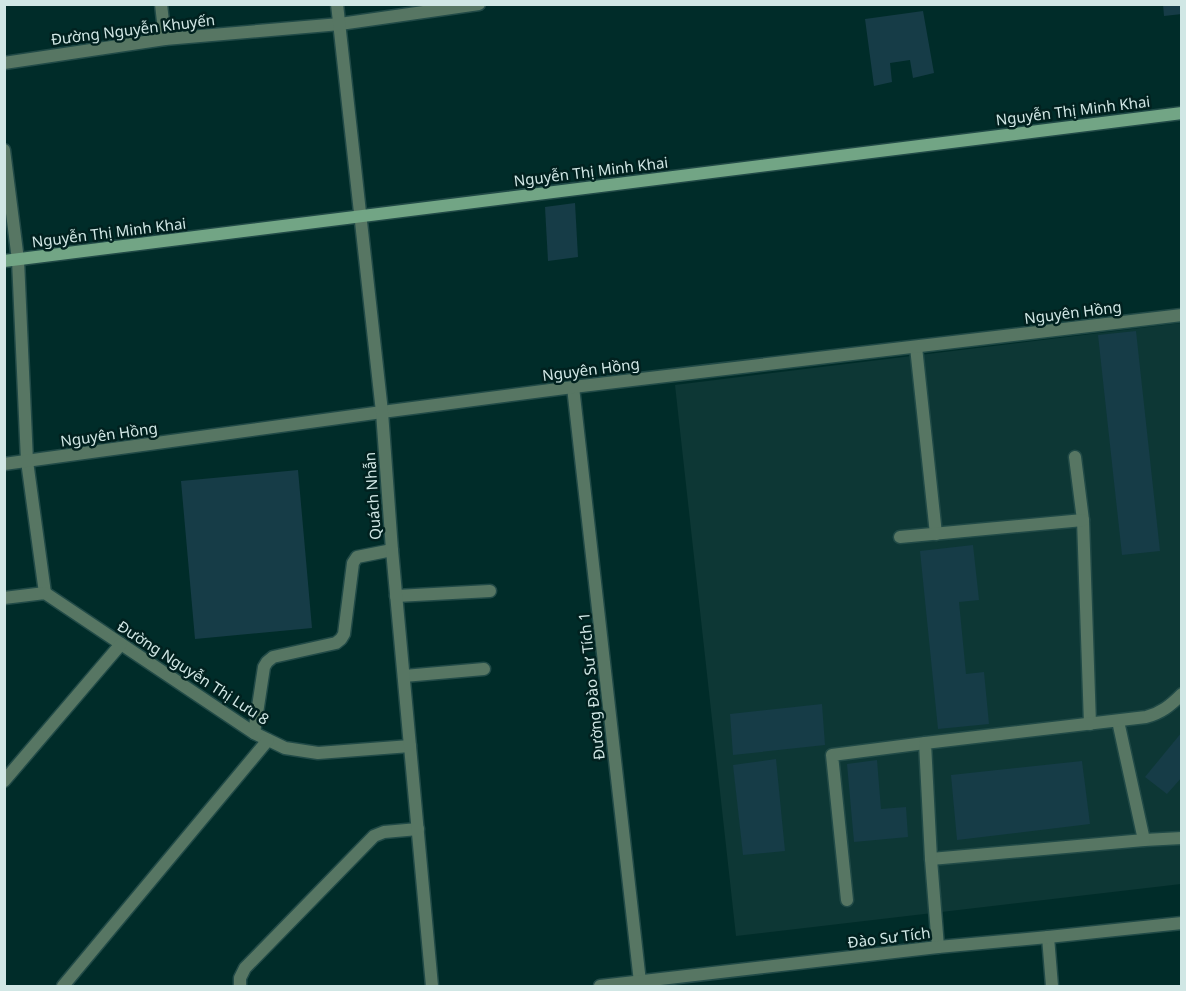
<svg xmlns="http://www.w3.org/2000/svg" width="1186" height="991" font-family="'Noto Sans',sans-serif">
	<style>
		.built { fill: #0d3735 }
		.building { fill: #163c47 }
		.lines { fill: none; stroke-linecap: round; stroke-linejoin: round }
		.service-casing { stroke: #214a47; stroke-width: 15 }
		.minor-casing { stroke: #214a47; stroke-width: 15 }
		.tertiary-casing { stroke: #214a47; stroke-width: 15 }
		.secondary-casing { stroke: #214a47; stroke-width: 15 }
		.service { stroke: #577663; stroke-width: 12 }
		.minor { stroke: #577663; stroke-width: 12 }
		.tertiary { stroke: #577663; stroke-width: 12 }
		.secondary { stroke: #72a585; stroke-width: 12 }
		.labels { text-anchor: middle; stroke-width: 5; stroke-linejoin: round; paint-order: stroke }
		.street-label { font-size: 15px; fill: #d1e7e5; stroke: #01211f }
	</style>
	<rect width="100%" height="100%" fill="#002c29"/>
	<!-- built -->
	<polygon class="built" points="1181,323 1181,884 736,936 675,385"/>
	<!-- building -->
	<g class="building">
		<polygon points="1163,4 1182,4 1182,14 1164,16"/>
		<polygon points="923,11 934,73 913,78 910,60 890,63 892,82 874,86 865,19"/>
		<polygon points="575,203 578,257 548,261 545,207"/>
		<polygon points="1136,331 1160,551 1122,555 1098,335"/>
		<polygon points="298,470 312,628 195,639 181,481"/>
		<polygon points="973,545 979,600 959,602 966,674 984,672 989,724 938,729 920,551"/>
		<polygon points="822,704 825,745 733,755 730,714"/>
		<polygon points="1182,732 1182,777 1167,794 1145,777"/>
		<polygon points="776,759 785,851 743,855 733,765"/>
		<polygon points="877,760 881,809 906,807 908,837 854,842 847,764"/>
		<polygon points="1082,761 1090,824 957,840 951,775"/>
	</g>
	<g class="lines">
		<!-- service casing -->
		<g class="service-casing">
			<g id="service">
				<polyline points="916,347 936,534"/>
				<polyline points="1075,457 1083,520 1090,724"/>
				<polyline points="900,537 1083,520"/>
				<polyline points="396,596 490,591"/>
				<polyline points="404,676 484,669"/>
				<polyline points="254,733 264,667 267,662 273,657 336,643 341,639 344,634 353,563 357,557 392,550"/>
				<polyline points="1144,840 1182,838"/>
				<polyline points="931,859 1144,840 1118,721"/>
				<polyline points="847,900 832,755 925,743"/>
				<path d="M938 947 931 859 925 743 1146 717C1161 713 1170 706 1182 694"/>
			</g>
		</g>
		<!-- minor casing -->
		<g class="minor-casing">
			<g id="minor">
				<polyline points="161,4 165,39"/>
				<polyline points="4,63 165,39 340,24 479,4"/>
				<polyline points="4,150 18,260 27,461 45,593"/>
				<polyline points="573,387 640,982"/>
				<polyline points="4,464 382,412 573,387 1182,315"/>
				<polyline points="4,598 45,593 254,733 285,748 318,753 410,746"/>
				<polyline points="4,781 121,644"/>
				<polyline points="1048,937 1052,986"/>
				<polyline points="63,986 268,740"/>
				<polyline points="240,986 240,978 245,968 374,836 384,832 418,829"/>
				<polyline points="600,986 938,947 1048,937 1182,923"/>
			</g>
		</g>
		<!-- tertiary casing -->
		<g class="tertiary-casing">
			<polyline id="tertiary" points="337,4 382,412 392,550 432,986"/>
		</g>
		<!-- secondary casing -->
		<g class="secondary-casing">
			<polyline id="secondary" points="4,261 1182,113"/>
		</g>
		<!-- service -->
		<use href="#service" class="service"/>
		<!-- minor -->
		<use href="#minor" class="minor"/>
		<!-- tertiary -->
		<use href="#tertiary" class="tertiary"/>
		<!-- secondary -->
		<use href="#secondary" class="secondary"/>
	</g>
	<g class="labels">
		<!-- street labels -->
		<g class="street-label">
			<text transform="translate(133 30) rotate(-7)" y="5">Đường Nguyễn Khuyến</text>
			<text transform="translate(1073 111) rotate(-7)" y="5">Nguyễn Thị Minh Khai</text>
			<text transform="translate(591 172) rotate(-7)" y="5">Nguyễn Thị Minh Khai</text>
			<text transform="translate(109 233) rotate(-7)" y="5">Nguyễn Thị Minh Khai</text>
			<text transform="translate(1073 313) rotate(-7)" y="5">Nguyên Hồng</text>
			<text transform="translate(591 370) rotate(-7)" y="5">Nguyên Hồng</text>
			<text transform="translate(109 435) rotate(-8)" y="5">Nguyên Hồng</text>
			<text transform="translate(373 496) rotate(-94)" y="5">Quách Nhẫn</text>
			<text transform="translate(193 673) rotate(33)" y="5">Đường Nguyễn Thị Lưu 8</text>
			<text transform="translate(592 686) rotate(-96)" y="5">Đường Đào Sư Tích 1</text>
			<text transform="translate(889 938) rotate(-7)" y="5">Đào Sư Tích</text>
		</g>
	</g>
	<!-- border -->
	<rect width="1186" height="991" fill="none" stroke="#d1e7e5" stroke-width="12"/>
</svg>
